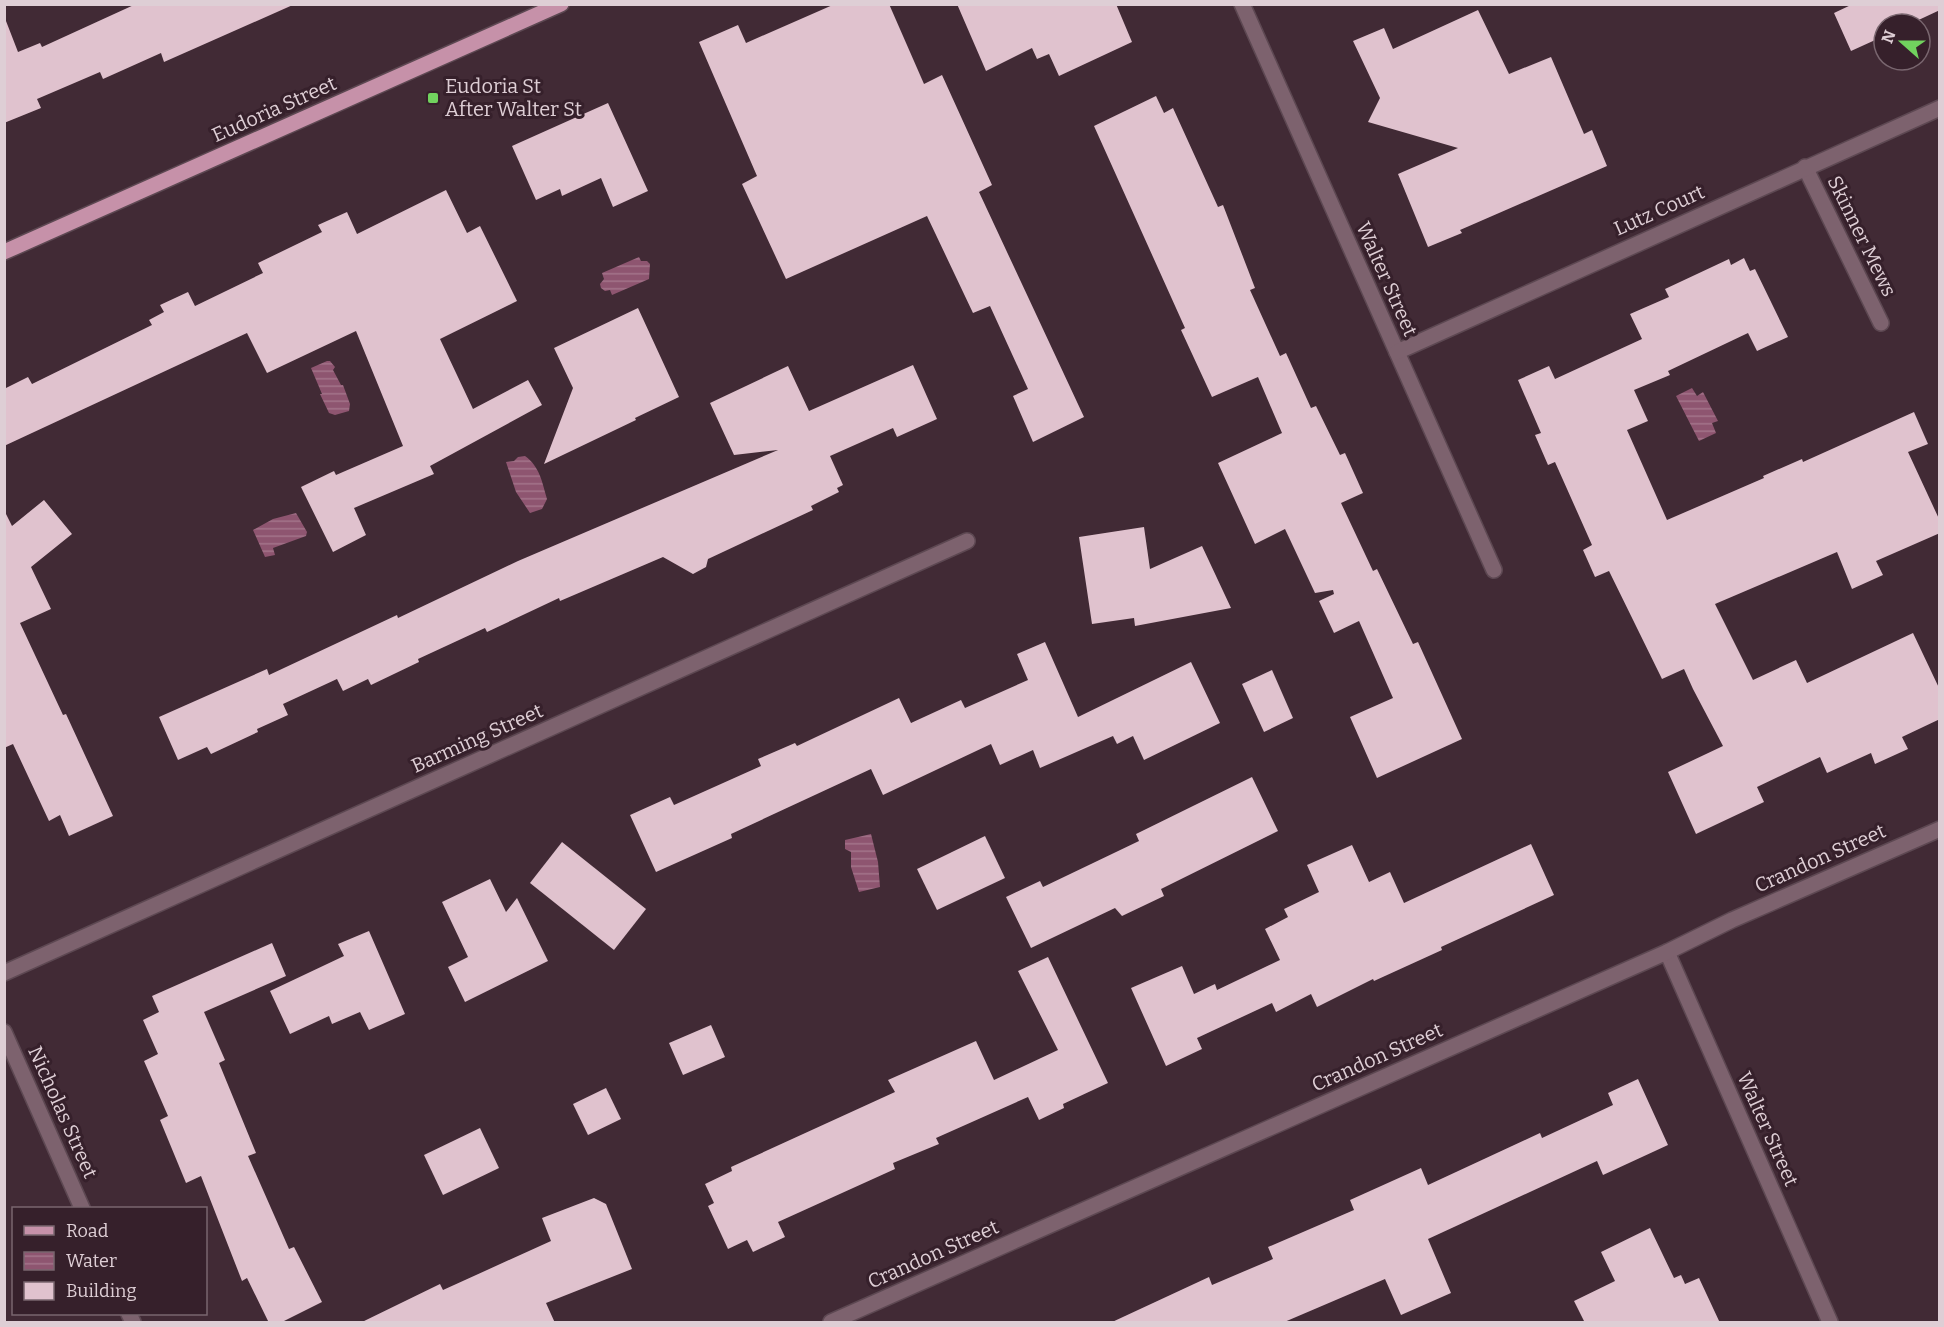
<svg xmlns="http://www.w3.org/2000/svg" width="1944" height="1327" font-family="Bitter,serif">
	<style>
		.water { fill: url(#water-rules) }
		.building { fill: #e0c2ce }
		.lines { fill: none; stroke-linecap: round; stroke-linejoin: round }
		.minor-casing { stroke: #5d4852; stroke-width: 18 }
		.major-casing { stroke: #5d4852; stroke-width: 18 }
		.minor { stroke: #7d626e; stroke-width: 15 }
		.major { stroke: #c691a9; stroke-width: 15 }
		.poi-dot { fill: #71d25e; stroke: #36202b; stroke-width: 2 }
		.labels { text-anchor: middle; stroke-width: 6; stroke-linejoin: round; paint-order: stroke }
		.poi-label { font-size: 20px; fill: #deced5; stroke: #36202b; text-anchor: start }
		.street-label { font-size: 20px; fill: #deced5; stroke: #36202b }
	</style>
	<defs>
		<pattern id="water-rules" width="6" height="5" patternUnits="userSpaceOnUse" patternTransform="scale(1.5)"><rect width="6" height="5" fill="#8e5570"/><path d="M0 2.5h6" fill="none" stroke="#a3748a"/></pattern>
	</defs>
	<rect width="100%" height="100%" fill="#412a35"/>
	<!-- water -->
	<g class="water">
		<polygon points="639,257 641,261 647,261 650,264 649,279 612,295 610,290 605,291 601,288 600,284 604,279 602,273"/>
		<polygon points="327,361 330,361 335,367 333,370 341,385 343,385 350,404 349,411 335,415 329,413 320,394 322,394 311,368"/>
		<polygon points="1692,388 1697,396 1703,392 1718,421 1712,423 1716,433 1699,441 1676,396"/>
		<path d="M525 456C540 467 542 482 547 499L542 509 530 513 516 492 506 462 514 461 518 457Z"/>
		<polygon points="296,513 307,532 306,536 273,548 275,555 265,557 253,530 273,519"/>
		<polygon points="871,834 878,862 880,887 859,892 851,867 851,852 845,849 845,840"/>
	</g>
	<!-- building -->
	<g class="building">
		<polygon points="136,4 295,4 164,62 161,53 103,79 100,72 37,99 41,108 4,123 4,21 6,21 18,52 40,43 42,47"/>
		<polygon points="835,4 889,4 924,84 942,75 992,185 979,192 1084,417 1033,442 1013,396 1028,389 990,306 973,313 927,216 786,279 742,184 757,176 699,42 738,25 746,43"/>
		<polygon points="957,4 1116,4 1132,42 1059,76 1049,54 1037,59 1032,48 986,71"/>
		<polygon points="1853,4 1940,4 1940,10 1910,24 1884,24 1884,36 1851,51 1834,13"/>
		<polygon points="1478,10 1509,74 1551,57 1584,134 1592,130 1607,166 1460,230 1462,233 1428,247 1398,174 1458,148 1368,122 1380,98 1353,41 1384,28 1393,49"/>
		<polygon points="1156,96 1164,113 1173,108 1218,207 1223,205 1255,288 1250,290 1280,356 1286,353 1311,408 1316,406 1340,455 1345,453 1363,493 1341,503 1373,571 1377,569 1413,644 1418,642 1462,739 1377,778 1350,717 1393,698 1359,621 1334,633 1319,601 1334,594 1333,590 1315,593 1285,529 1255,544 1218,463 1282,433 1258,377 1212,397 1181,330 1185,328 1094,126"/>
		<polygon points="608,103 648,191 613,207 601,178 562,196 560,189 536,200 512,146"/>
		<polygon points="446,190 467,233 480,226 517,301 440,339 473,409 528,380 542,405 430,466 434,474 354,508 366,535 333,552 301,487 334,471 336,475 403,446 356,331 267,373 247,333 4,446 4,389 28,377 32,384 152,325 149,320 164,312 160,305 188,292 195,306 263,273 258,263 322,232 318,225 347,212 357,234"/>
		<polygon points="1744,258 1750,271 1755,269 1788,337 1757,351 1748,333 1668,371 1670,375 1634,390 1648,421 1627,430 1667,520 1764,478 1763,476 1802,459 1803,462 1914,412 1928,444 1908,452 1940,521 1940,533 1876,561 1883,575 1852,589 1837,552 1715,604 1753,680 1796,660 1807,683 1913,633 1940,690 1940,719 1902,737 1908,749 1875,764 1871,753 1827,773 1820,757 1757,787 1764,802 1696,834 1668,772 1723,746 1693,689 1684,669 1662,679 1609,571 1595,577 1583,550 1592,545 1555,462 1548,465 1535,435 1541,433 1518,380 1549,366 1555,379 1642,339 1630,314 1669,297 1665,289 1729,259 1731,265"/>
		<polygon points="638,308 679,397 635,418 636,420 544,464 573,388 554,348"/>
		<polygon points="913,365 937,419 897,437 893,428 830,456 843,485 837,488 839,492 811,506 813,510 708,559 706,567 693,574 663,557 560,601 559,598 487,632 485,628 418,659 419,662 371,685 368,679 343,691 337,679 283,704 288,715 257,729 258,732 211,754 207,747 178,760 159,717 267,669 269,675 397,615 398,618 518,561 778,450 734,455 710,403 788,366 809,411"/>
		<polygon points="44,500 72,534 31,567 51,609 20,623 63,715 66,714 113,816 69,836 60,815 49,821 13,744 4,748 4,510 12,526"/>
		<polygon points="1144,527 1150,569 1202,546 1231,608 1135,626 1134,618 1092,624 1079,537"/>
		<polygon points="1045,642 1078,717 1191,662 1220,723 1144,760 1133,736 1117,744 1113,736 1040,768 1033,750 1000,765 991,744 883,795 871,769 731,834 732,838 656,872 630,815 670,797 674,805 761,766 758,759 795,743 797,746 899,698 911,723 961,700 965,708 1028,680 1017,654"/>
		<polygon points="1272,670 1293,718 1264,732 1242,684"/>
		<polygon points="1252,777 1278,831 1161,889 1164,896 1122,916 1115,908 1031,948 1006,897 1040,881 1043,887 1139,841 1136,834"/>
		<polygon points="985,836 1005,878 937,910 917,869"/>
		<polygon points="562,842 646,909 614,950 530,883"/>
		<polygon points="1531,844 1554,895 1441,947 1442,950 1374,981 1373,979 1317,1007 1311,994 1276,1012 1272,1003 1197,1038 1202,1049 1166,1066 1131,988 1182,966 1194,994 1215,984 1217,990 1280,960 1265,929 1288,917 1284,909 1319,892 1307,865 1352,845 1369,882 1390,872 1404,903"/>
		<polygon points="490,879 506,912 517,898 548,961 465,1002 448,967 468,957 442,902"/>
		<polygon points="369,931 405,1014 369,1030 360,1012 332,1024 329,1016 290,1034 270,991 344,956 338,944"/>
		<polygon points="272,943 286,976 204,1012 225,1060 219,1063 256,1153 248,1156 289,1249 294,1247 322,1302 280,1323 269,1323 247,1278 242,1281 201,1176 186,1183 160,1120 168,1116 144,1061 158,1054 143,1020 159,1012 152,996"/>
		<polygon points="1048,957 1108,1083 1063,1104 1064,1108 1039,1120 1028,1097 936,1138 939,1144 893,1163 895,1169 778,1222 785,1237 753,1252 747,1240 728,1249 708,1206 714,1203 705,1184 732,1171 731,1167 895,1092 888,1080 976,1041 994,1080 1058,1050 1018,971"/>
		<polygon points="711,1025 725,1057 683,1075 669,1043"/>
		<polygon points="1638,1079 1668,1145 1603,1175 1597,1161 1428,1239 1451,1293 1401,1315 1385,1279 1282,1323 1110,1323 1209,1277 1212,1285 1273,1259 1268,1247 1354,1210 1350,1200 1421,1168 1428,1185 1540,1133 1542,1138 1613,1105 1608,1093"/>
		<polygon points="606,1088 621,1119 588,1135 573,1104"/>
		<polygon points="480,1128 499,1168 443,1195 424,1155"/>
		<polygon points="594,1198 606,1204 632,1269 546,1303 555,1323 360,1323 440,1284 443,1290 551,1241 542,1218"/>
		<polygon points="1650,1228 1674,1278 1681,1275 1685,1284 1699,1278 1720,1323 1585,1323 1574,1301 1615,1281 1601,1252"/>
	</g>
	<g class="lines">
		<!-- minor casing -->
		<g class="minor-casing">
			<g id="minor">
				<polyline points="1242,4 1494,570"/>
				<polyline points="1805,167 1881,323"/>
				<polyline points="1397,352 1940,108"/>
				<polyline points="1667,952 1830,1322"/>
				<polyline points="4,973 967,541"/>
				<polyline points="4,1032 82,1208"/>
				<polyline points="129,1314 133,1322"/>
				<polyline points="831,1322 1667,952 1732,920 1940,829"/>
			</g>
		</g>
		<!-- major casing -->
		<g class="major-casing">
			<polyline id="major" points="4,252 561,4"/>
		</g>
		<!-- minor -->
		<use href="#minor" class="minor"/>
		<!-- major -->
		<use href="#major" class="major"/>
	</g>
	<!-- markers -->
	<rect class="poi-dot" x="427" y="92" width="12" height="12" rx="3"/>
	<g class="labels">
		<!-- poi labels -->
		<g class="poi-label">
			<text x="445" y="93">Eudoria St<tspan x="445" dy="23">After Walter St</tspan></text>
		</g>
		<!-- street labels -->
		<g class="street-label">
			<text transform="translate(274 109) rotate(-24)" y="7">Eudoria Street</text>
			<text transform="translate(1659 210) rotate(-24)" y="7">Lutz Court</text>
			<text transform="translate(1862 236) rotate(64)" y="7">Skinner Mews</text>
			<text transform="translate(1387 279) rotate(66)" y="7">Walter Street</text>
			<text transform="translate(477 738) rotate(-24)" y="7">Barming Street</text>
			<text transform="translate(1820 858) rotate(-24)" y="7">Crandon Street</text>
			<text transform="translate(1377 1057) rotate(-24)" y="7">Crandon Street</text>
			<text transform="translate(63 1112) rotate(66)" y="7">Nicholas Street</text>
			<text transform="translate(1768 1129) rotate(66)" y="7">Walter Street</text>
			<text transform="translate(933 1254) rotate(-24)" y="7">Crandon Street</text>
		</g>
	</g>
	<!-- border -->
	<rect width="1944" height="1327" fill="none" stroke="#deced5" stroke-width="12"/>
	<!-- legend -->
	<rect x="12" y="1207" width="195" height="108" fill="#36202b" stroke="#79666f" stroke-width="1.5"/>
	<rect x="24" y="1226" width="30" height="9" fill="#c691a9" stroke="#79666f" stroke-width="1.5"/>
	<text x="66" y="1237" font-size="18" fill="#deced5">Road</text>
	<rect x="24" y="1252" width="30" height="18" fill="url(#water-rules)" stroke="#79666f" stroke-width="1.5"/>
	<text x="66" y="1267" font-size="18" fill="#deced5">Water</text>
	<rect x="24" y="1282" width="30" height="18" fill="#e0c2ce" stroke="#79666f" stroke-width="1.5"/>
	<text x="66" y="1297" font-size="18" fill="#deced5">Building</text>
	<!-- north arrow -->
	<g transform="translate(1902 42) rotate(291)"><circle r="28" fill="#36202b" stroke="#79666f" stroke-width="1.5"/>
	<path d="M0-4.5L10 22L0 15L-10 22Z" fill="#71d25e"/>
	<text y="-9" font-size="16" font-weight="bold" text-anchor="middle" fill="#deced5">N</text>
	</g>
</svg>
